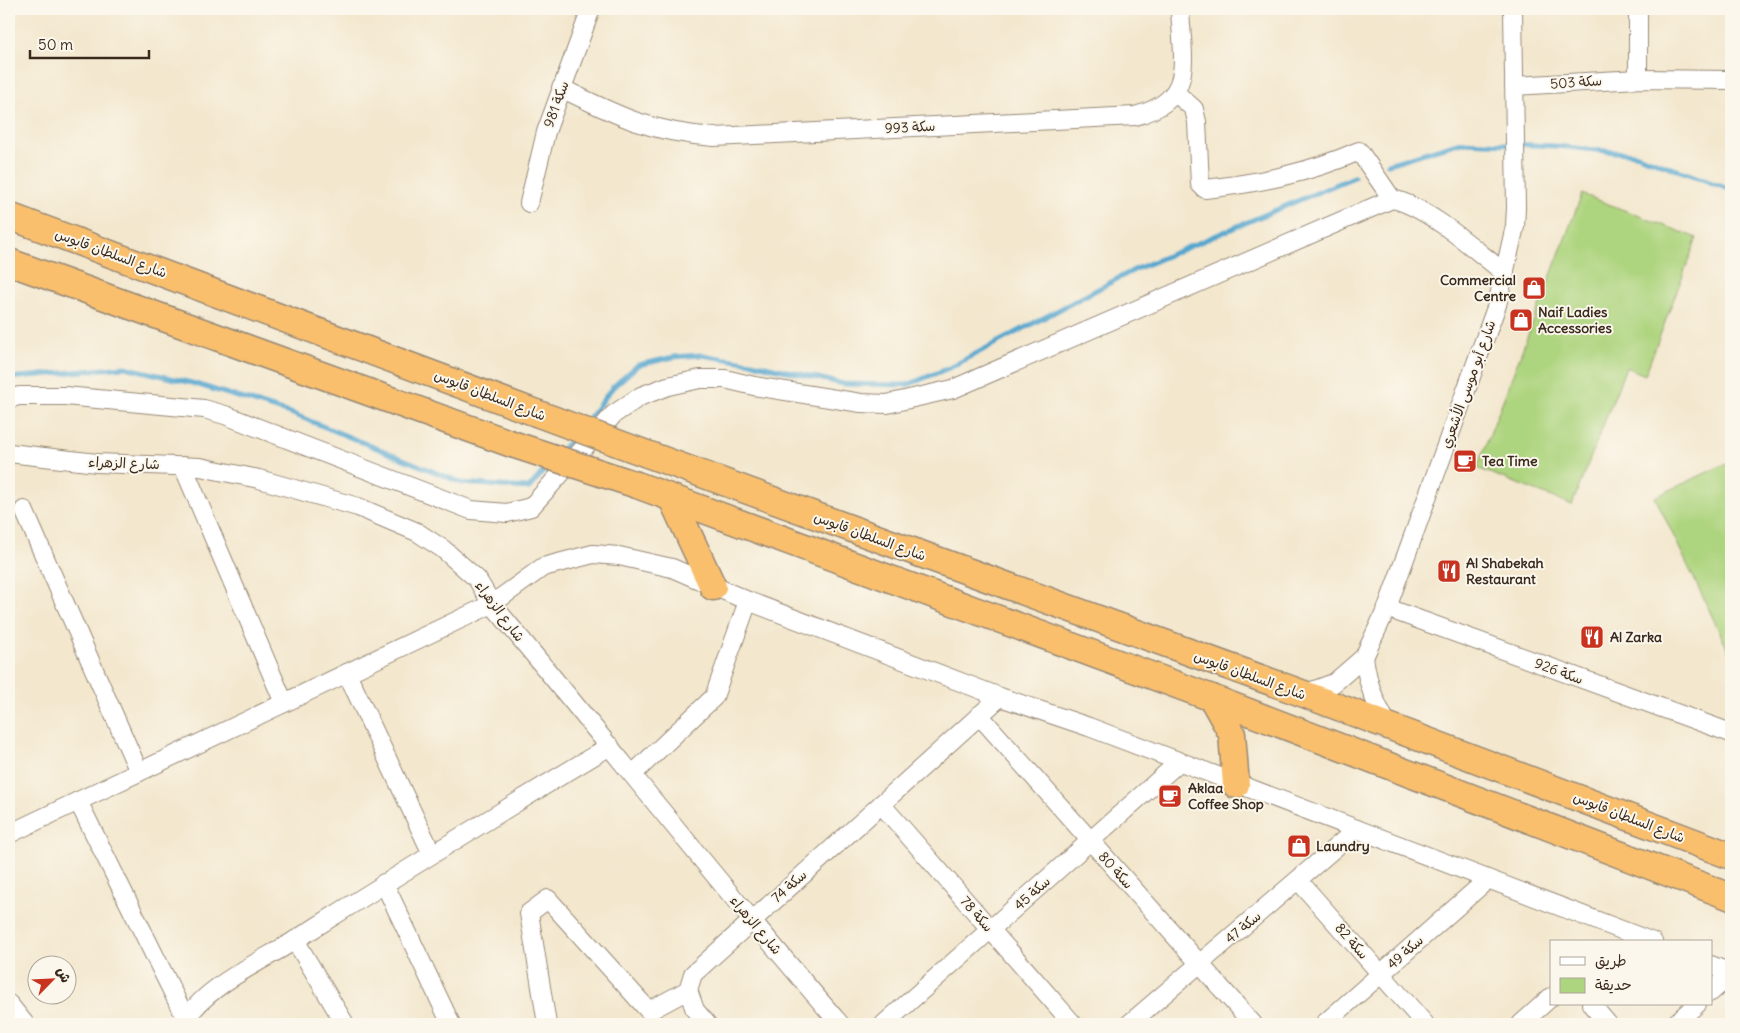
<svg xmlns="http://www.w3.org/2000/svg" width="1740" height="1033" font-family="Delius,'Playpen Sans Arabic',sans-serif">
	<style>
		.green { fill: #add47e; stroke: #747f4e }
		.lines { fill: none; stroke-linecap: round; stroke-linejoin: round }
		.stream { stroke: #54a6ce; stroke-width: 5 }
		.minor-casing { stroke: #978876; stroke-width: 20 }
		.highway-casing { stroke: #978876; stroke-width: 29 }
		.minor { stroke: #fff; stroke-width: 18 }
		.highway { stroke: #f9bf6d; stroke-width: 26 }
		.highway-bridge-casing { stroke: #978876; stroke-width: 29; stroke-linecap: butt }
		.highway-bridge { stroke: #f9bf6d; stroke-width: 26 }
		.labels { text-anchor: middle; stroke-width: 4; stroke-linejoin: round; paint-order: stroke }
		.street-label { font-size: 14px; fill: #3b2a1e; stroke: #fbf7ec }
		.poi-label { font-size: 14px; font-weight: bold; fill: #3b2a1e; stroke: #fbf7ec; text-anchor: start }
	</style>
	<rect width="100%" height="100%" fill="#fbf7ec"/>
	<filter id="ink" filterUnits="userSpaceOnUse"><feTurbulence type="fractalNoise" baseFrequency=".02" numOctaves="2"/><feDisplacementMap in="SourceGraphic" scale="10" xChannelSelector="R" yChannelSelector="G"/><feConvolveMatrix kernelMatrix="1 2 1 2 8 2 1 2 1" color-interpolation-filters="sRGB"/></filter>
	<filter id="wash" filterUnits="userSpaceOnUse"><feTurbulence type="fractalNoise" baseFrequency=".0096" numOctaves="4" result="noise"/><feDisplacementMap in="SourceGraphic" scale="20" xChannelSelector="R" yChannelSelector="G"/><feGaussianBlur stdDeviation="1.12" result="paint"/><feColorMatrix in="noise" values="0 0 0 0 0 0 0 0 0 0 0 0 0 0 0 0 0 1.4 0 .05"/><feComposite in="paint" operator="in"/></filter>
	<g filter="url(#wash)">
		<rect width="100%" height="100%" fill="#f3e7cd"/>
		<!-- green -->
		<g class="green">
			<polygon points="1582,194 1697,238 1645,375 1626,367 1572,505 1477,468"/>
			<polygon points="1731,461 1731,656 1655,497"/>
		</g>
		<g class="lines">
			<!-- stream -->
			<g class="stream">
				<polyline points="1388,164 1461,142 1556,146 1635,154 1731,190"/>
				<polyline points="9,378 125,367 192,383 293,414 462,483 529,488 549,465"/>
				<polyline points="586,422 613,387 638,365 674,357 701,355 752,363 844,384 907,385 949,368 1134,270 1354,177"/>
				<polyline points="560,452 574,436"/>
			</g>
		</g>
	</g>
	<g filter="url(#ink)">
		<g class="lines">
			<!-- minor casing -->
			<g class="minor-casing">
				<g id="minor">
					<polyline points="1638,9 1638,79"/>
					<polyline points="1514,86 1638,79 1731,80"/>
					<path d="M561 88C618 116 649 132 714 137L1135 116C1197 100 1182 59 1180 9"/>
					<path d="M1176 93 1194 109 1197 122 1200 184 1205 189C1259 183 1309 173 1359 151L1392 199"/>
					<polyline points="529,203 546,132 591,9"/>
					<path d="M9 399 19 396H65L204 409 225 415 471 510 507 513 531 507 614 414 641 396 668 386 700 379H725L754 386 861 403 887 404 953 389 1392 199C1427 206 1476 251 1505 273"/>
					<path d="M9 453 97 463 200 467 259 479 358 507 417 532 443 549 477 579 492 604C609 744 721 887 840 1024"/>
					<polyline points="183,466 284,703"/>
					<polyline points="24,510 139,772"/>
					<polyline points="1387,608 1731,733"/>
					<path d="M1364 657C1368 685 1374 702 1389 726"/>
					<polyline points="347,673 432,854"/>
					<polyline points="1304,694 1334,683 1364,657 1387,608 1497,305 1515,226 1516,208 1513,9"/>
					<polyline points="979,715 1253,1024"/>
					<polyline points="633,774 714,697 748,601"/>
					<polyline points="78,801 186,1019"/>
					<polyline points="881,804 1073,1024"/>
					<polyline points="9,834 492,604 543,567 593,554 619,556 672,568 748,601 1000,697 1089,727 1653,942"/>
					<polyline points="1298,880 1425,1024"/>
					<polyline points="384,883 451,1024"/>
					<polyline points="295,940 345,1024"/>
					<polyline points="1711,965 1731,973"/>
					<polyline points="688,990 695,1010 707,1024"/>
					<polyline points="1711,992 1731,974"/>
					<polyline points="9,1004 25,1024"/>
					<polyline points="1591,1004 1608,1024"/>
					<path d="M183 1024C204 986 261 962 297 939 401 873 505 809 610 746"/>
					<polyline points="547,1024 529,913 548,899 649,1011 688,990 693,974 1000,697"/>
					<polyline points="884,1024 1179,762"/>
					<polyline points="1129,1024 1357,829"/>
					<polyline points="1324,1024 1487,880"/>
					<polyline points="1521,1024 1551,997"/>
					<polyline points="1675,1024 1697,1004"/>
				</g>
			</g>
			<!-- highway casing -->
			<g class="highway-casing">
				<g id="highway">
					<polyline points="9,216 536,413"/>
					<polyline points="9,262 512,444"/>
					<polyline points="647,454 1304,694 1731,856"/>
					<polyline points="637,485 1212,698 1731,897"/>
					<polyline points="672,499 713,587"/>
					<polyline points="1212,698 1232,734 1236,785"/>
				</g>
			</g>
			<!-- minor -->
			<use href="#minor" class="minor"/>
			<!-- highway -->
			<use href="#highway" class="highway"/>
			<!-- highway-bridge casing -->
			<g class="highway-bridge-casing">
				<g id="highway-bridge">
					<polyline points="536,413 647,454"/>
					<polyline points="512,444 637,485"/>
				</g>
			</g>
			<!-- highway-bridge -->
			<use href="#highway-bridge" class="highway-bridge"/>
		</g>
	</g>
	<!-- icons -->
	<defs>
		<g id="shop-square" transform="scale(1.25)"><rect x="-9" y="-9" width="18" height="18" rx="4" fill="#c8321e" stroke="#fbf7ec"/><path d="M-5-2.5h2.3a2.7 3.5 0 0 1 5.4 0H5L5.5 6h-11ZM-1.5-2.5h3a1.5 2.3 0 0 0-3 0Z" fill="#fff"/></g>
		<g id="cafe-square" transform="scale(1.25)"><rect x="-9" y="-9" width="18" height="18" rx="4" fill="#c8321e" stroke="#fbf7ec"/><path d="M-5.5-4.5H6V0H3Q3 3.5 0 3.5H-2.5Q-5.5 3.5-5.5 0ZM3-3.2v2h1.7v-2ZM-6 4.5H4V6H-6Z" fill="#fff"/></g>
		<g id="restaurant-square" transform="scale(1.25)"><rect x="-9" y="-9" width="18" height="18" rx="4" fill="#c8321e" stroke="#fbf7ec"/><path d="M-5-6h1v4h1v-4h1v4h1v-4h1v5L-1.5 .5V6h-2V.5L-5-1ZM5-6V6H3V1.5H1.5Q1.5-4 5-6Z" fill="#fff"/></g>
	</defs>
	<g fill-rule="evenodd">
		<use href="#shop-square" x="1534" y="288"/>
		<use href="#shop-square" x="1521" y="320"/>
		<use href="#cafe-square" x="1465" y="461"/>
		<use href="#restaurant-square" x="1449" y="571"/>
		<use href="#restaurant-square" x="1592" y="637"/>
		<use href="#cafe-square" x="1170" y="796"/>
		<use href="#shop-square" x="1299" y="846"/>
	</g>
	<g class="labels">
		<!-- street labels -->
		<g class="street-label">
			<text transform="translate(1576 82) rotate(-4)" y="5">سكة 503</text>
			<text transform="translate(556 104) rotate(-70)" y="5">سكة 981</text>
			<text transform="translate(910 127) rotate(-3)" y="5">سكة 993</text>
			<text transform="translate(111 253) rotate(20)" y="5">شارع السلطان قابوس</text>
			<text transform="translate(1468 384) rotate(-70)" y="5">شارع أبو موسى الأشعري</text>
			<text transform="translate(490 395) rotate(21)" y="5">شارع السلطان قابوس</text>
			<text transform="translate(124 463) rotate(2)" y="5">شارع الزهراء</text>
			<text transform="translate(870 536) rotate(20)" y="5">شارع السلطان قابوس</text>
			<text transform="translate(500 611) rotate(53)" y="5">شارع الزهراء</text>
			<text transform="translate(1559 671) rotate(20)" y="5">سكة 926</text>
			<text transform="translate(1250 675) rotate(20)" y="5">شارع السلطان قابوس</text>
			<text transform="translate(1629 817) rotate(21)" y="5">شارع السلطان قابوس</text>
			<text transform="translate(1116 870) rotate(48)" y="5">سكة 80</text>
			<text transform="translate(789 886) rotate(-42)" y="5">سكة 74</text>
			<text transform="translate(1032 893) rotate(-42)" y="5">سكة 45</text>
			<text transform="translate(977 914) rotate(49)" y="5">سكة 78</text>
			<text transform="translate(756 925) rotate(50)" y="5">شارع الزهراء</text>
			<text transform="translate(1243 927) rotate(-40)" y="5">سكة 47</text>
			<text transform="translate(1352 941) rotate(49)" y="5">سكة 82</text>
			<text transform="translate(1405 952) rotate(-42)" y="5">سكة 49</text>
		</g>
		<!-- poi labels -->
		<g class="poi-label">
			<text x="1516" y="285" text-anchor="end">Commercial<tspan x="1516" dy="16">Centre</tspan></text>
			<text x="1538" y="317">Naif Ladies<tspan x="1538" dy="16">Accessories</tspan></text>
			<text x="1482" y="466">Tea Time</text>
			<text x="1466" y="568">Al Shabekah<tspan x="1466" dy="16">Restaurant</tspan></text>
			<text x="1610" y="642">Al Zarka</text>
			<text x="1188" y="793">Aklaa<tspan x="1188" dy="16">Coffee Shop</tspan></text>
			<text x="1316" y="851">Laundry</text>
		</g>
	</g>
	<!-- margin -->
	<rect width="1740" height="1033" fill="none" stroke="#fbf7ec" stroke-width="30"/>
	<!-- legend -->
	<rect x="1550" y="940" width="162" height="65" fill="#fbf7ec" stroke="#aea59a"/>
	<rect x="1560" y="957" width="25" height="8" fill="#ffffff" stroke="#aea59a"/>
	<text x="1595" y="966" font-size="15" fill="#3b2a1e">طريق</text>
	<rect x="1560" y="978" width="25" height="15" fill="#add47e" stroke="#aea59a"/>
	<text x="1595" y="990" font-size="15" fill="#3b2a1e">حديقة</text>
	<!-- north arrow -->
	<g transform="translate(52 980) rotate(66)"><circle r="24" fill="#fbf7ec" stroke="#aea59a"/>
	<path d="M0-4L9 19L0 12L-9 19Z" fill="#c8321e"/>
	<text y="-8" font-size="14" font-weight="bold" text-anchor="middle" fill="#3b2a1e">ش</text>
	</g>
	<!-- scale -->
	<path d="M30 50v8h119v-8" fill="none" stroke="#3b2a1e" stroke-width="2.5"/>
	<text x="38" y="50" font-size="15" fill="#3b2a1e" stroke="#fbf7ec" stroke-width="4" paint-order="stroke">50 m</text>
</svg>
